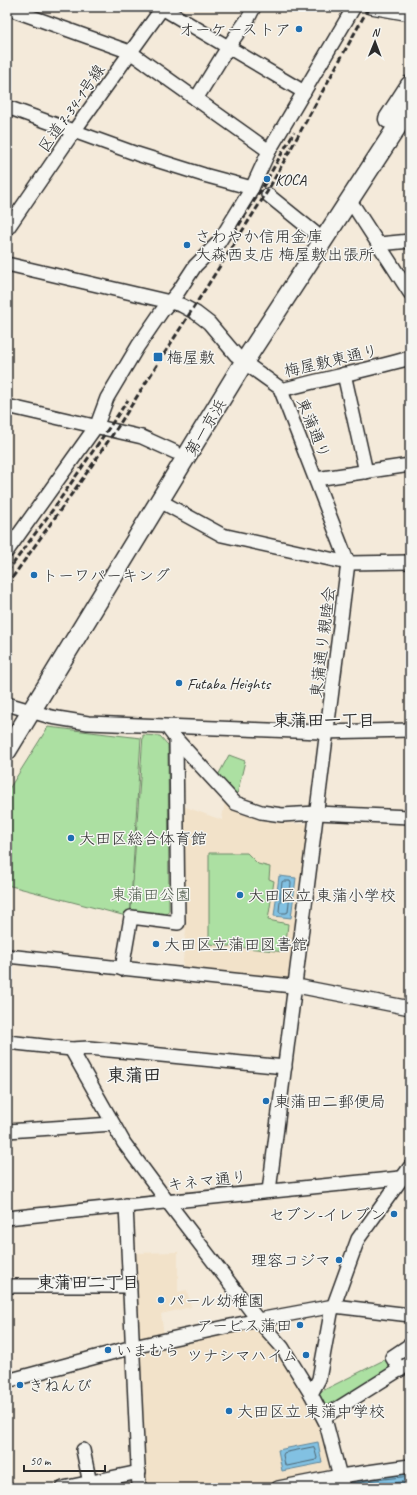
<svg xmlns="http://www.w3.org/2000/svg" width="417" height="1495" font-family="Caveat,'Klee One',sans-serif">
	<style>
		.built { fill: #f2e2c9 }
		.green { fill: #ace0a2; stroke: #6c8666 }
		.water { fill: #82c1e2; stroke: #5f8599 }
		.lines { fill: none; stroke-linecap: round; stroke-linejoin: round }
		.shore { stroke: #4e6774; stroke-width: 1 }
		.minor-casing { stroke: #2b2b2b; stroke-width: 16 }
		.highway-casing { stroke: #2b2b2b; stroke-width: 21 }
		.minor { stroke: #f6f6f2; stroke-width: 13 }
		.highway { stroke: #f6f6f2; stroke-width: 18 }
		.rail { stroke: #2b2b2b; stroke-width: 3; stroke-dasharray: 6 3; stroke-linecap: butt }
		.poi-dot { fill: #1f6fb2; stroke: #f6f6f2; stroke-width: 1.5 }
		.labels { text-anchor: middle; stroke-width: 3; stroke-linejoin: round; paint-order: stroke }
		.poi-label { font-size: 16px; fill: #2b2b2b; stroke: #f6f6f2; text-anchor: start }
		.street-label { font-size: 16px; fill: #2b2b2b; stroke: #f6f6f2 }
		.park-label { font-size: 16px; fill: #4b5849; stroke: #f6f6f2 }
		.neighbourhood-label { font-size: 17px; font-weight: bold; fill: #2b2b2b; stroke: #f6f6f2 }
		.quarter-label { font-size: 18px; font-weight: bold; fill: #2b2b2b; stroke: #f6f6f2 }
	</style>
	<rect width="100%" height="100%" fill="#f4eada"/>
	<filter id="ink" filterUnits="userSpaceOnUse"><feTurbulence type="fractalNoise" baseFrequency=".025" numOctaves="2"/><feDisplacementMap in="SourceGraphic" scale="8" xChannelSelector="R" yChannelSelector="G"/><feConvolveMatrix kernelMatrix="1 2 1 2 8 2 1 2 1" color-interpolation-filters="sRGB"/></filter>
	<g filter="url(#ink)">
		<!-- built -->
		<g class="built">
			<polygon points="225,800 237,810 258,820 280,823 309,824 295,922 291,978 285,982 182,971 186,929 181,928 180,805 222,820"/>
			<polygon points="178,1252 178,1292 187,1290 191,1307 161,1314 164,1335 137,1341 131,1253"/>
			<polygon points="254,1326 260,1327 281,1356 323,1422 333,1465 327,1471 248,1488 146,1488 140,1349"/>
		</g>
		<!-- green -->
		<g class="green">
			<polygon points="48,727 141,738 130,917 7,885 7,792"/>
			<polygon points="143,735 160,736 168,745 169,911 166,915 131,910"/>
			<polygon points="229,755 245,761 235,803 215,781"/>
			<polygon points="209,853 247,853 258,864 270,867 269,879 274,881 268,920 288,924 285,952 209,944"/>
			<polygon points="388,1358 394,1367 328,1410 318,1393"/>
		</g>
		<!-- water -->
		<g class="water">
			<polygon points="279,876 296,878 291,918 274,916"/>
			<polygon points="318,1442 322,1463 282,1471 278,1450"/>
			<polygon points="410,1472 410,1488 294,1488"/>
		</g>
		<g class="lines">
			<!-- shore -->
			<g class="shore">
				<polygon points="284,881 290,881 291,883 288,912 286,913 280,913 279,911 282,882"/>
				<polygon points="314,1447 317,1458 316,1460 287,1466 285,1465 283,1455 284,1453"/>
				<polyline points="349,1483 410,1476"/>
				<polyline points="350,1488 410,1481"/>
			</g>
			<!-- minor casing -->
			<g class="minor-casing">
				<g id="minor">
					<polyline points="371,7 410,14"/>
					<polyline points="7,8 130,52 269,151"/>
					<polyline points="162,8 304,92"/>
					<polyline points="196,99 228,47 249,17 254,7"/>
					<polyline points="7,107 137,154 204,175 252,188"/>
					<polyline points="268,195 315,233"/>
					<polyline points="348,201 355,208 410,293"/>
					<polyline points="7,229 74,131 163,7"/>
					<polyline points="379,244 410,241"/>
					<polyline points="7,264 170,302 181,305 196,313 209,323 236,355 252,368 280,388 348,563 269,1191"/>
					<polyline points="344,374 366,472"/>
					<path d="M281 390C324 379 367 370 410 358"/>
					<polyline points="7,406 142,437 175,452"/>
					<polyline points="316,479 410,465"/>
					<polyline points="160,501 222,535 348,563 410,562"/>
					<polyline points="7,551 97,425 107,398 138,346 162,311 178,292 195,266 219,242 252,188 269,151 354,7"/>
					<polyline points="7,704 51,717 88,723 321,732 410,730"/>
					<polyline points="176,739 235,803 261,812 282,815 316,813 410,817"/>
					<polyline points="7,956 302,987 410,1008"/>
					<polyline points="122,969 131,917 178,923 176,739 167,727"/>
					<polyline points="7,1042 71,1049 89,1048 285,1067"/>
					<polyline points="71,1049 124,1143 167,1201 258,1320 282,1347 311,1394 326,1423 343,1488"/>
					<polyline points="7,1131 113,1124"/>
					<polyline points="126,1205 139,1488"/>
					<polyline points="7,1218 410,1177"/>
					<polyline points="7,1286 130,1286"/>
					<polyline points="400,1370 392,1357 410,1345"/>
					<polyline points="7,1381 133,1347 258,1320 334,1306 410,1315"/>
					<polyline points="311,1394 319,1379 331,1313 358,1239 410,1167"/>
					<polyline points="324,1417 410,1363"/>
					<polyline points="83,1450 91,1488"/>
					<polyline points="63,1488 139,1472"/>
					<polyline points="278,1488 340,1476 410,1466"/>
				</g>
			</g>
			<!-- highway casing -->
			<g class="highway-casing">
				<g id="highway">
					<polyline points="388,119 410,85"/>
					<polyline points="7,751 244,362 410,107"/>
				</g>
			</g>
			<!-- minor -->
			<use href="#minor" class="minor"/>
			<!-- highway -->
			<use href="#highway" class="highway"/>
			<!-- rail -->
			<g class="rail">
				<polyline points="234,233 261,190 294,132"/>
				<polyline points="7,572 54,508 128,400"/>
				<polyline points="7,585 88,471 117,428 267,192 369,7"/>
			</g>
		</g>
	</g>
	<!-- markers -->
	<g class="poi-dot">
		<circle cx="299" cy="29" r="4"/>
		<circle cx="267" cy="179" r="4"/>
		<circle cx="187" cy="245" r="4"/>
		<rect x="153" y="352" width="10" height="10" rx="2"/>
		<circle cx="34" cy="575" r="4"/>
		<circle cx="179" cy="683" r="4"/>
		<circle cx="71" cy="838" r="4"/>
		<circle cx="240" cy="895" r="4"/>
		<circle cx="156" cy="944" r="4"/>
		<circle cx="266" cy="1101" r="4"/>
		<circle cx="394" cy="1214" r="4"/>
		<circle cx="339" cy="1260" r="4"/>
		<circle cx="161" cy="1300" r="4"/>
		<circle cx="300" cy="1325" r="4"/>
		<circle cx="108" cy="1350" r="4"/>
		<circle cx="306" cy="1355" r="4"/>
		<circle cx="20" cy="1385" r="4"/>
		<circle cx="229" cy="1411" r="4"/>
	</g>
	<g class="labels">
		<!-- poi labels -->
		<g class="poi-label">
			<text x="291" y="35" text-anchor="end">オーケーストア</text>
			<text x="275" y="185">KOCA</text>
			<text x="195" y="242">さわやか信用金庫<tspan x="195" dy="18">大森西支店 梅屋敷出張所</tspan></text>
			<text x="167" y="363">梅屋敷</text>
			<text x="42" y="581">トーワパーキング</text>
			<text x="187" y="689">Futaba Heights</text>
			<text x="79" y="844">大田区総合体育館</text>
			<text x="248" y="901">大田区立 東蒲小学校</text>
			<text x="164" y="950">大田区立蒲田図書館</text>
			<text x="274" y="1107">東蒲田二郵便局</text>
			<text x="386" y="1220" text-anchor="end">セブン-イレブン</text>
			<text x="331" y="1266" text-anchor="end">理容コジマ</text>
			<text x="169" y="1306">パール幼稚園</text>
			<text x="292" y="1331" text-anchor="end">アービス蒲田</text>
			<text x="116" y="1356">いまむら</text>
			<text x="298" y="1361" text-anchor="end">ツナシマハイム</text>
			<text x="28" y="1391">きねんび</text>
			<text x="237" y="1417">大田区立 東蒲中学校</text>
		</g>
		<!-- street labels -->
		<g class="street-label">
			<text transform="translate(71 108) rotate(-55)" y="6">区道7-34-1号線</text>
			<text transform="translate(331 360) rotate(-13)" y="6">梅屋敷東通り</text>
			<text transform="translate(205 427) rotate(-59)" y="6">第一京浜</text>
			<text transform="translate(314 428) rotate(68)" y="6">東蒲通り</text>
			<text transform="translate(322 642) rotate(-83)" y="6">東蒲通り親睦会</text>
			<text transform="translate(207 1180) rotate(-6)" y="6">キネマ通り</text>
		</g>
		<!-- park labels -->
		<g class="park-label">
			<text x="151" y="900">東蒲田公園</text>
		</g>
		<!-- neighbourhood labels -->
		<g class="neighbourhood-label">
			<text x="324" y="726">東蒲田一丁目</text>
			<text x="88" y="1288">東蒲田二丁目</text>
		</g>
		<!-- quarter labels -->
		<g class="quarter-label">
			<text x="134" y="1081">東蒲田</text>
		</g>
	</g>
	<!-- margin -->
	<rect width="417" height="1495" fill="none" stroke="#f6f6f2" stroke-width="24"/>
	<rect x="12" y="12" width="393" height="1471" fill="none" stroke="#2b2b2b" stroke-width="1.5" filter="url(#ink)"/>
	<!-- north arrow -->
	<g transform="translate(375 42) rotate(1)" stroke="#f6f6f2" stroke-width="3" paint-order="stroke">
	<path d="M0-3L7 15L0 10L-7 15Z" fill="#2b2b2b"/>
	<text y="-6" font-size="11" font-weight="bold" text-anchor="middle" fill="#2b2b2b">N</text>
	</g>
	<!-- scale -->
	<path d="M24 1465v6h81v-6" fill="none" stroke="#2b2b2b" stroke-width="2"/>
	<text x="30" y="1465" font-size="12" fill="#2b2b2b" stroke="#f6f6f2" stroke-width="3" paint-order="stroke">50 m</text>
</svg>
